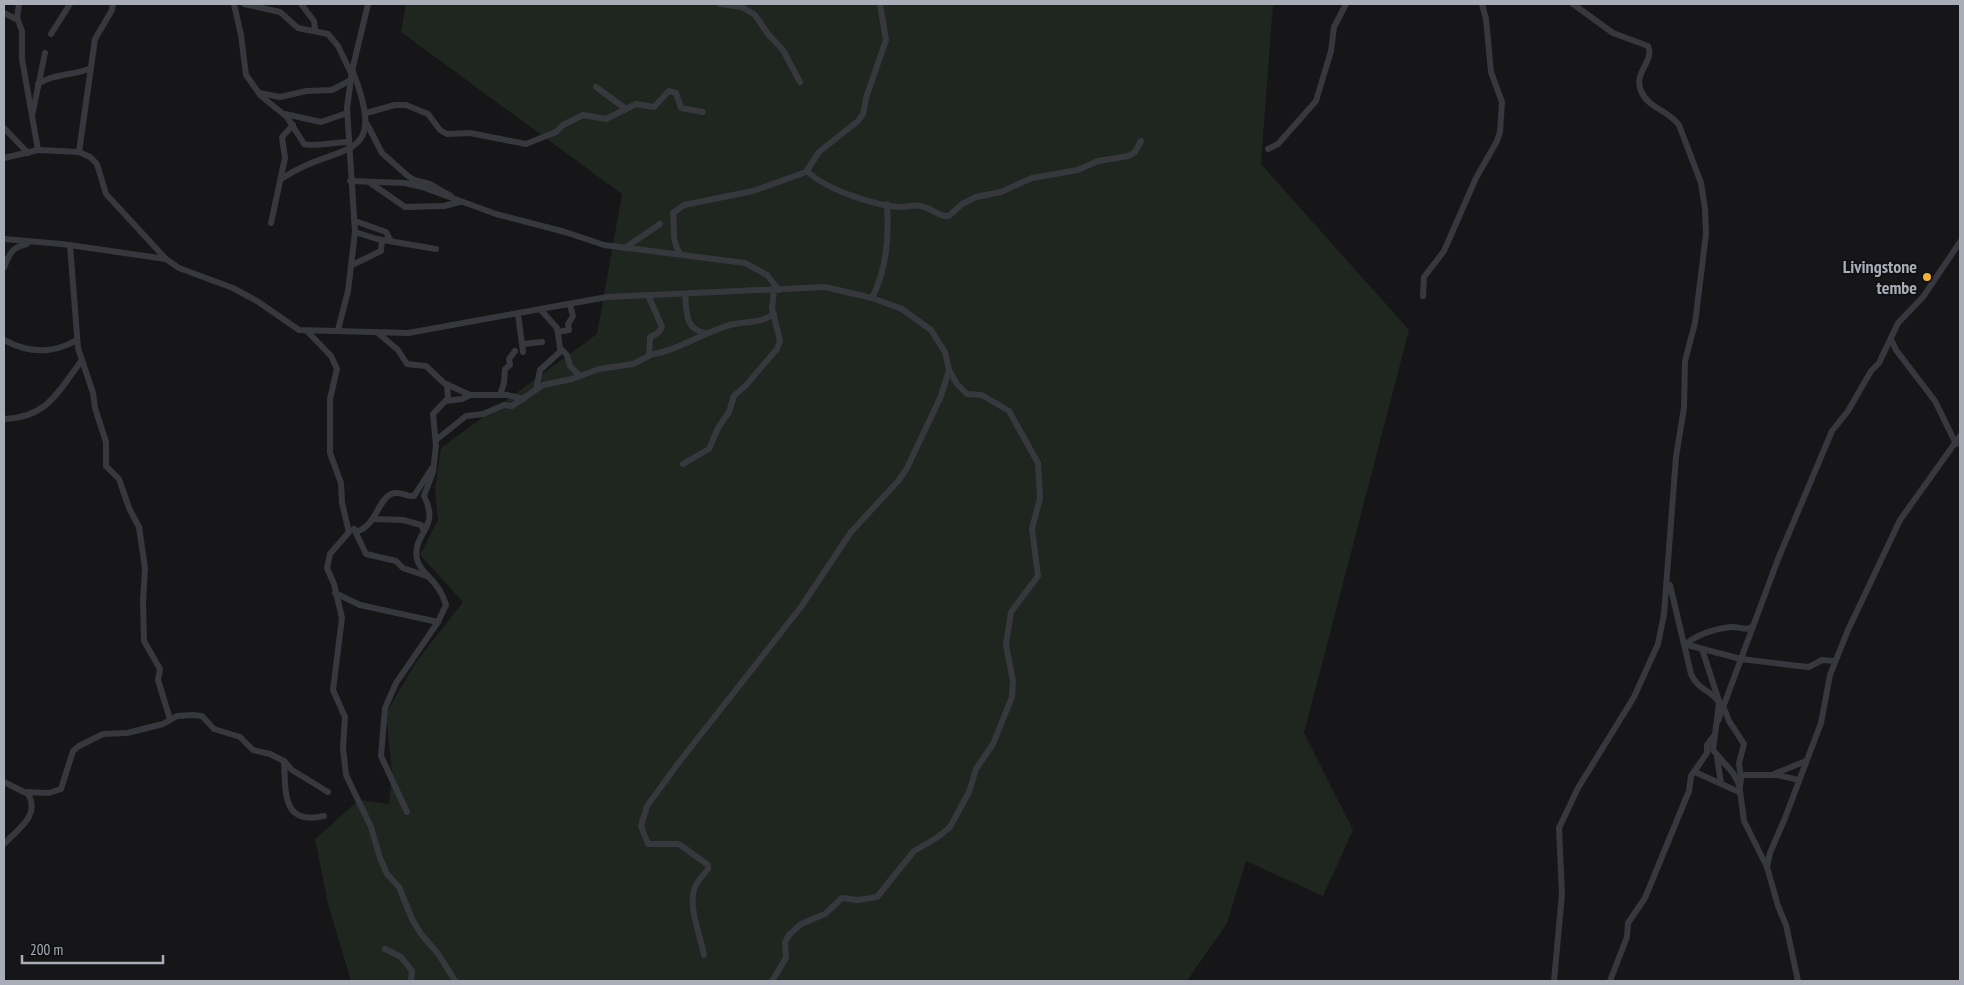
<svg xmlns="http://www.w3.org/2000/svg" width="1964" height="985" font-family="'PT Sans Narrow',sans-serif">
	<style>
		.green { fill: #1e261f }
		.lines { fill: none; stroke-linecap: round; stroke-linejoin: round }
		.minor { stroke: #37383d; stroke-width: 6 }
		.poi-dot { fill: #f2b134; stroke: #111113; stroke-width: 2 }
		.labels { text-anchor: middle; stroke-width: 4; stroke-linejoin: round; paint-order: stroke }
		.poi-label { font-size: 18px; font-weight: bold; fill: #a8adb8; stroke: #111113; text-anchor: end }
	</style>
	<rect width="100%" height="100%" fill="#161618"/>
	<!-- green -->
	<polygon class="green" points="406,4 1273,4 1261,164 1409,330 1304,733 1353,830 1323,896 1246,861 1227,923 1187,981 351,981 328,904 315,839 359,800 389,804 392,773 386,713 416,662 463,602 420,555 438,520 435,489 441,448 597,334 622,194 401,32"/>
	<g class="lines">
		<!-- minor -->
		<g class="minor">
			<polyline points="19,4 17,18 22,31 22,59 38,150"/>
			<path d="M234 4 241 35 246 75 261 96 287 117 304 144C311 147 338 142 348 142"/>
			<polyline points="244,4 280,12 298,28 328,34 338,46 352,75"/>
			<polyline points="301,4 314,21 315,30"/>
			<polyline points="720,4 742,7 755,15 768,34 783,50 800,82"/>
			<polyline points="4,13 18,20"/>
			<polyline points="51,34 70,4"/>
			<path d="M38 84C55 73 73 76 91 68"/>
			<polyline points="596,87 626,109"/>
			<polyline points="259,93 280,97 306,91 332,90 351,80"/>
			<polyline points="366,113 395,105 406,105 428,114 440,130 447,134 470,133 526,144 556,132 563,125 583,115 606,119 636,104 654,107 669,91 676,93 681,108 703,112"/>
			<polyline points="285,114 321,122 347,113"/>
			<polyline points="32,116 45,53"/>
			<polyline points="367,124 382,153 408,176 414,180 430,184 451,196"/>
			<polyline points="4,128 28,153"/>
			<polyline points="1268,149 1278,144 1316,101 1331,51 1334,27 1346,4"/>
			<polyline points="79,152 95,39 112,10 113,4"/>
			<path d="M4 158 38 150 79 152 90 157 97 164 106 194 166 259 179 268 233 288 257 301 299 330 408 333 607 297 825 287 872 298 902 309 931 330 945 352 949 370 941 396 907 468 899 480 851 532 801 607 680 761 647 806 641 826 648 844H679L708 865V869C704 874 699 879 696 885 686 903 701 937 704 955"/>
			<path d="M807 171C825 189 875 206 901 207 908 207 913 204 920 206 930 207 936 215 945 216H949L962 204 976 197 1001 192 1032 178 1078 170 1098 161 1129 156 1135 152 1141 141"/>
			<path d="M281 179C338 140 390 167 353 72"/>
			<polyline points="350,181 405,183 422,187 496,214 565,232 604,245 745,263 767,275 779,290"/>
			<polyline points="369,182 405,207 444,206 460,202"/>
			<polyline points="355,221 386,232 391,241"/>
			<polyline points="271,223 285,158 282,137 293,125"/>
			<polyline points="355,232 377,239 436,249"/>
			<polyline points="4,239 62,244 166,259"/>
			<polyline points="70,245 78,348 93,393 95,408 106,442 106,466 119,479 129,508 139,527 145,568 143,602 144,641 160,669 158,680 170,719"/>
			<polyline points="625,248 660,224"/>
			<path d="M680 254C671 240 675 229 673 213L684 205 753 191 806 172 819 152 858 121 863 114 866 98 886 40 880 4"/>
			<polyline points="352,265 381,251 382,240"/>
			<path d="M4 268C9 254 12 247 27 244"/>
			<path d="M685 294C687 311 684 329 705 333"/>
			<polyline points="1423,296 1424,277 1444,251 1476,178 1497,141 1500,132 1502,102 1491,72 1486,19 1482,4"/>
			<path d="M872 298C887 268 889 237 887 204"/>
			<polyline points="541,310 557,328 560,348 567,355 570,366 579,375"/>
			<polyline points="518,314 523,352"/>
			<polyline points="338,330 348,291 355,232 347,108 352,71 368,4"/>
			<polyline points="307,331 331,356 337,369 330,399 330,453 341,483 342,503 349,532 330,554 327,568 334,584 342,618 333,690 345,717 343,748 346,775 371,827 380,858 387,874 399,887 412,919 421,934 439,955 455,981"/>
			<polyline points="558,332 569,330 568,324 573,316 570,305"/>
			<polyline points="378,333 398,350 407,364 426,366 444,383 470,395 507,395 524,399"/>
			<polyline points="1891,339 1896,350 1935,401 1956,444"/>
			<path d="M4 340C28 353 53 354 77 340"/>
			<polyline points="523,344 542,342"/>
			<path d="M650 355C679 350 702 333 730 325 746 321 759 324 774 314"/>
			<polyline points="536,390 540,370 562,350"/>
			<polyline points="500,395 504,383 505,369 510,365 509,359 515,351"/>
			<polyline points="446,401 462,399 470,395"/>
			<path d="M4 419C48 417 58 392 82 360"/>
			<polyline points="436,440 466,416 483,414 504,405 512,406 543,385 572,379 599,369 633,364 649,356 650,337 658,333 662,327 648,295"/>
			<polyline points="683,464 709,449 718,428 729,412 734,396 747,384 777,349 780,341 772,308 774,290"/>
			<polyline points="373,519 403,520 421,525 424,531"/>
			<polyline points="354,529 366,554 396,561 403,568 429,577"/>
			<path d="M356 532C377 525 377 501 391 494 400 490 405 497 414 496L432 468"/>
			<path d="M1670 585 1691 674C1699 692 1713 690 1719 703L1713 750 1733 773 1739 784 1744 821 1767 867"/>
			<polyline points="335,593 360,605 438,622"/>
			<polyline points="1684,644 1741,659 1799,666 1809,667 1822,660 1835,661"/>
			<path d="M1686 644C1698 634 1715 629 1731 627 1739 626 1746 632 1753 626"/>
			<polyline points="1702,649 1719,701"/>
			<polyline points="1724,708 1729,721 1744,744 1739,763 1741,779 1740,786"/>
			<polyline points="1718,721 1778,559 1832,431 1848,411 1871,371 1879,363 1898,323 1923,297 1960,242"/>
			<polyline points="1717,757 1721,783"/>
			<path d="M284 761C286 791 281 826 324 816"/>
			<polyline points="1695,772 1739,792"/>
			<polyline points="1774,774 1806,761"/>
			<polyline points="1741,775 1777,775 1799,780"/>
			<path d="M4 782 28 794C41 815 17 830 4 844"/>
			<polyline points="25,792 49,793 61,789 73,751 79,746 103,734 127,733 163,724 177,716 192,715 202,716 214,729 240,737 253,750 270,754 284,761 292,770 328,792"/>
			<path d="M407 812 381 756 385 708 396 683 438 622 446 605C444 598 440 590 435 584 429 576 419 569 417 559 412 532 441 529 424 496L433 472 436 446 433 414 448 398 447 384"/>
			<polyline points="385,949 401,957 412,971 411,981"/>
			<polyline points="772,981 786,958 785,942 789,935 801,924 825,914 842,898 858,900 877,897 914,851 938,837 950,827 969,792 976,769 993,744 1012,697 1013,681 1006,645 1011,612 1038,576 1032,529 1040,498 1038,463 1009,411 982,395 967,394 957,384 949,370"/>
			<path d="M1554 981 1562 894 1559 828 1578 788 1634 697 1658 644 1664 614 1676 457 1684 408 1685 361 1695 323 1706 234 1705 209 1701 183 1679 125C1668 110 1648 108 1641 91 1633 72 1655 61 1648 46L1613 33 1573 4"/>
			<polyline points="1610,981 1627,937 1628,923 1645,898 1689,791 1691,776 1707,753 1707,745 1713,737"/>
			<polyline points="1798,981 1786,925 1778,906 1767,867 1770,853 1785,818 1821,723 1830,675 1848,630 1900,520 1960,436"/>
		</g>
	</g>
	<!-- markers -->
	<circle class="poi-dot" cx="1927" cy="277" r="5"/>
	<g class="labels">
		<!-- poi labels -->
		<g class="poi-label">
			<text x="1917" y="273">Livingstone<tspan x="1917" dy="21">tembe</tspan></text>
		</g>
	</g>
	<!-- border -->
	<rect width="1964" height="985" fill="none" stroke="#a8adb8" stroke-width="10"/>
	<!-- scale -->
	<path d="M22 955v8h141v-8" fill="none" stroke="#a8adb8" stroke-width="2.5"/>
	<text x="30" y="955" font-size="15" fill="#a8adb8" stroke="#111113" stroke-width="4" paint-order="stroke">200 m</text>
</svg>
